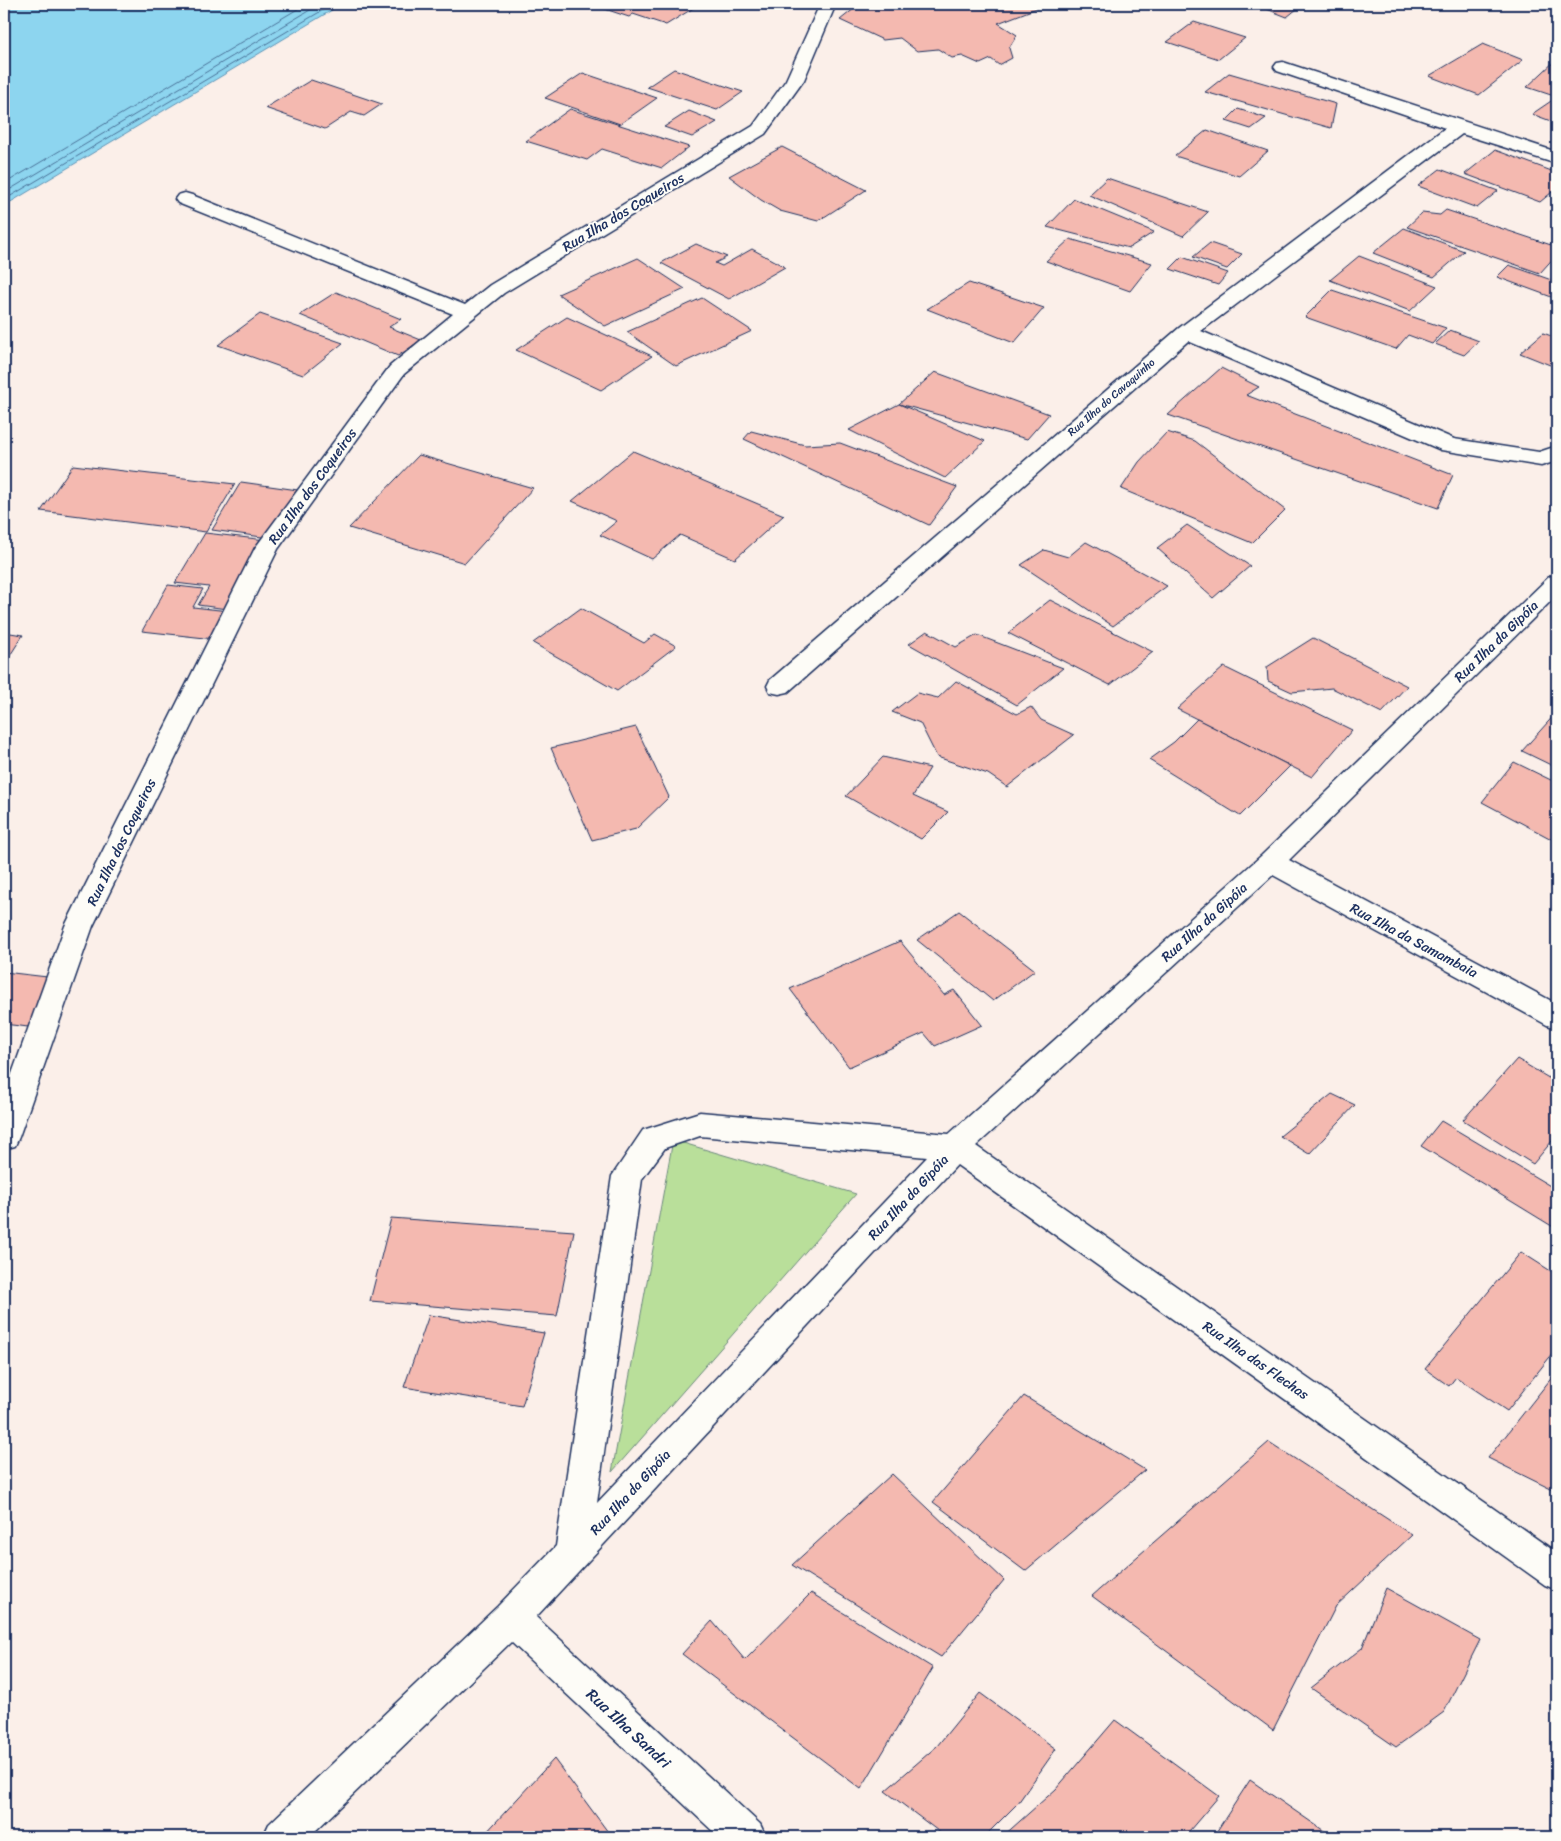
<svg xmlns="http://www.w3.org/2000/svg" width="1561" height="1841" font-family="Sriracha,sans-serif">
	<style>
		.green { fill: #b9df9a; stroke: #6a877c }
		.water { fill: #8dd5ef; stroke: #5f93b5 }
		.lines { fill: none; stroke-linecap: round; stroke-linejoin: round }
		.shore { stroke: #497198; stroke-width: 1 }
		.building { fill: #f4b9b0; stroke: #1b2f5e }
		.minor-casing { stroke: #1b2f5e; stroke-width: 3 }
		.minor { fill: #fdfcf7; fill-rule: evenodd }
		.labels { text-anchor: middle; stroke-width: 4; stroke-linejoin: round; paint-order: stroke }
		.far-street-label { font-size: 11px; fill: #1b2f5e; stroke: #fdfcf7 }
		.street-label { font-size: 14px; fill: #1b2f5e; stroke: #fdfcf7 }
		.near-street-label { font-size: 16px; fill: #1b2f5e; stroke: #fdfcf7 }
	</style>
	<rect width="100%" height="100%" fill="#fbefe9"/>
	<filter id="ink" filterUnits="userSpaceOnUse"><feTurbulence type="fractalNoise" baseFrequency=".02" numOctaves="2"/><feDisplacementMap in="SourceGraphic" scale="10" xChannelSelector="R" yChannelSelector="G"/><feConvolveMatrix kernelMatrix="1 2 1 2 8 2 1 2 1" color-interpolation-filters="sRGB"/></filter>
	<g filter="url(#ink)">
		<!-- green -->
		<polygon class="green" points="673,1140 856,1194 612,1472"/>
		<!-- water -->
		<polygon class="water" points="4,4 342,4 4,206"/>
		<g class="lines">
			<!-- shore -->
			<g class="shore">
				<polyline points="4,184 306,4"/>
				<polyline points="4,193 320,4"/>
				<polyline points="4,200 333,4"/>
			</g>
		</g>
		<!-- building -->
		<g class="building">
			<polygon points="609,4 700,4 666,25 633,14 629,17 602,8"/>
			<polygon points="860,4 1039,4 1042,6 998,23 1017,35 1009,48 1012,58 999,65 991,59 980,64 962,56 952,58 938,49 917,51 900,38 883,40 840,20"/>
			<polygon points="1254,4 1303,4 1287,17"/>
			<polygon points="1194,22 1245,38 1219,59 1167,42"/>
			<polygon points="1483,44 1523,60 1479,95 1429,76"/>
			<polygon points="1557,59 1557,97 1527,87"/>
			<polygon points="674,69 743,92 717,110 647,87"/>
			<polygon points="583,73 657,98 620,124 545,98"/>
			<polygon points="1229,73 1336,104 1331,128 1205,92"/>
			<polygon points="311,80 382,104 364,116 351,112 325,129 265,108"/>
			<polygon points="1557,97 1557,121 1556,123 1532,114"/>
			<polygon points="570,109 689,147 662,168 602,149 587,160 526,141"/>
			<polygon points="1238,109 1266,118 1251,129 1226,121"/>
			<polygon points="689,111 717,122 692,137 664,127"/>
			<polygon points="1207,130 1268,151 1239,176 1175,156"/>
			<polygon points="782,147 866,190 818,221 780,211 761,200 729,176"/>
			<polygon points="1495,150 1557,173 1557,188 1540,202 1465,174"/>
			<polygon points="1440,169 1498,191 1477,208 1418,186"/>
			<polygon points="1107,178 1208,212 1183,236 1089,195"/>
			<polygon points="1074,199 1154,232 1129,248 1047,227"/>
			<polygon points="1446,210 1557,247 1557,254 1540,273 1407,227 1422,213 1440,215"/>
			<polygon points="1404,228 1464,251 1434,277 1373,253"/>
			<polygon points="1070,239 1152,263 1130,291 1046,261"/>
			<polygon points="1210,243 1242,254 1227,269 1193,257"/>
			<polygon points="696,244 727,257 715,263 722,266 752,249 785,267 729,299 661,263"/>
			<polygon points="1359,256 1437,286 1410,311 1330,280"/>
			<polygon points="1182,257 1228,273 1218,285 1170,269"/>
			<polygon points="638,258 685,289 605,326 558,294"/>
			<polygon points="1509,265 1557,282 1557,299 1497,277"/>
			<polygon points="969,283 1044,308 1014,343 927,309"/>
			<polygon points="1332,290 1446,328 1432,344 1408,335 1396,349 1305,317"/>
			<polygon points="336,292 401,319 389,327 421,340 398,356 300,315"/>
			<polygon points="702,298 752,331 676,366 627,332"/>
			<polygon points="260,314 343,343 303,375 218,345"/>
			<polygon points="567,317 652,356 601,390 516,350"/>
			<polygon points="1450,330 1479,341 1464,355 1435,344"/>
			<polygon points="1543,333 1557,338 1557,359 1550,365 1520,353"/>
			<polygon points="1221,368 1259,387 1246,395 1453,475 1438,508 1168,415"/>
			<polygon points="935,372 1049,414 1027,439 899,404"/>
			<polygon points="899,404 985,441 945,478 849,430"/>
			<polygon points="751,431 805,445 840,443 957,487 929,525 744,439"/>
			<polygon points="1167,432 1195,441 1285,510 1252,543 1121,489 1139,462"/>
			<polygon points="633,451 784,515 735,559 680,535 652,559 600,535 617,521 572,501"/>
			<polygon points="419,455 533,488 465,563 349,528"/>
			<polygon points="73,465 235,484 206,532 41,511"/>
			<polygon points="241,482 298,490 269,538 212,530"/>
			<polygon points="1187,525 1250,566 1213,598 1157,548"/>
			<polygon points="205,533 266,540 227,609 198,605 209,587 175,583"/>
			<polygon points="1086,542 1167,586 1113,626 1021,565 1044,550 1068,557"/>
			<polygon points="168,585 203,589 193,607 228,611 214,639 142,631"/>
			<polygon points="1050,600 1153,652 1110,685 1008,633"/>
			<polygon points="581,608 644,643 655,634 676,646 617,691 533,643"/>
			<polygon points="927,631 956,647 977,635 1063,668 1017,705 909,644"/>
			<polygon points="4,632 23,635 4,665"/>
			<polygon points="1313,638 1407,686 1382,713 1332,688 1292,692 1268,681 1267,667"/>
			<polygon points="1224,667 1352,730 1312,777 1177,709"/>
			<polygon points="956,681 1017,714 1031,707 1041,720 1074,735 1007,787 988,774 937,757 920,723 892,712 917,693 938,698"/>
			<polygon points="1557,712 1557,768 1522,751"/>
			<polygon points="1197,719 1290,766 1240,816 1149,760 1174,742"/>
			<polygon points="636,727 669,797 636,829 592,840 551,748"/>
			<polygon points="883,757 930,768 913,796 948,812 921,839 846,796"/>
			<polygon points="1514,762 1557,783 1557,842 1482,802"/>
			<polygon points="959,911 1035,970 993,1001 917,940"/>
			<polygon points="900,941 944,995 954,990 982,1025 935,1046 924,1033 849,1067 790,989"/>
			<polygon points="4,972 56,978 28,1027 4,1024"/>
			<polygon points="1517,1059 1557,1083 1557,1135 1533,1164 1463,1120"/>
			<polygon points="1332,1094 1355,1105 1309,1154 1280,1136"/>
			<polygon points="1441,1121 1557,1190 1557,1224 1555,1228 1421,1146"/>
			<polygon points="391,1218 574,1231 557,1316 370,1301"/>
			<polygon points="1521,1252 1557,1275 1557,1348 1507,1411 1456,1377 1449,1386 1425,1369"/>
			<polygon points="429,1315 544,1333 522,1406 404,1387"/>
			<polygon points="1557,1371 1557,1492 1488,1458"/>
			<polygon points="1024,1396 1145,1470 1025,1571 933,1502"/>
			<polygon points="1269,1442 1412,1535 1336,1606 1273,1730 1092,1596"/>
			<polygon points="892,1474 1004,1580 941,1657 792,1565"/>
			<polygon points="1386,1588 1480,1640 1444,1712 1396,1747 1311,1688 1362,1648"/>
			<polygon points="811,1593 933,1668 861,1789 682,1654 712,1621 745,1660"/>
			<polygon points="980,1693 1056,1749 1018,1803 984,1837 946,1837 885,1791 937,1746"/>
			<polygon points="1115,1720 1219,1796 1184,1837 1002,1837 1056,1789"/>
			<polygon points="554,1759 608,1832 604,1837 484,1837 483,1836"/>
			<polygon points="1250,1780 1333,1837 1213,1837"/>
		</g>
		<g class="lines">
			<!-- minor casing -->
			<g class="minor-casing">
				<g id="minor">
					<polygon points="820,4 836,4 804,80 765,134 504,293 404,374 278,549 93,926 19,1137 15,1146 4,1149 4,1096 65,926 255,548 390,366 453,314 178,203 175,199 178,195 185,193 192,195 465,305 490,285 753,126 786,80"/>
					<polygon points="1283,62 1557,152 1557,164 1462,134 1201,331 1454,439 1539,452 1557,446 1557,461 1541,466 1441,450 1188,341 788,692 779,694 770,692 767,686 770,680 1179,328 1445,128 1277,71 1274,67 1277,63"/>
					<path d="M1557 574V595L1289 860 1557 1004V1028L1547 1025 1273 875 976 1146 1557 1553V1590L1545 1585 957 1165 536 1617 760 1824 766 1837H719L511 1642 309 1837H263L269 1824 498 1606 556 1546 612 1176 643 1130 700 1112 949 1134 1262 855 1549 577ZM700 1136 927 1157 597 1503 642 1179 665 1148Z"/>
				</g>
			</g>
			<!-- minor -->
			<use href="#minor" class="minor"/>
		</g>
	</g>
	<g class="labels">
		<!-- far-street labels -->
		<g class="far-street-label">
			<text transform="translate(1111 397) rotate(-41)" y="4">Rua Ilha do Cavaquinho</text>
		</g>
		<!-- street labels -->
		<g class="street-label">
			<text transform="translate(623 212) rotate(-31)" y="5">Rua Ilha dos Coqueiros</text>
			<text transform="translate(312 486) rotate(-54)" y="5">Rua Ilha dos Coqueiros</text>
			<text transform="translate(1496 641) rotate(-44)" y="5">Rua Ilha da Gipóia</text>
			<text transform="translate(121 842) rotate(-64)" y="5">Rua Ilha dos Coqueiros</text>
			<text transform="translate(1204 922) rotate(-42)" y="5">Rua Ilha da Gipóia</text>
			<text transform="translate(1414 940) rotate(28)" y="5">Rua Ilha da Samambaia</text>
			<text transform="translate(908 1197) rotate(-47)" y="5">Rua Ilha da Gipóia</text>
			<text transform="translate(1256 1360) rotate(35)" y="5">Rua Ilha das Flechas</text>
			<text transform="translate(630 1492) rotate(-47)" y="5">Rua Ilha da Gipóia</text>
		</g>
		<!-- near-street labels -->
		<g class="near-street-label">
			<text transform="translate(629 1728) rotate(43)" y="6">Rua Ilha Sandri</text>
		</g>
	</g>
	<!-- margin -->
	<rect width="1561" height="1841" fill="none" stroke="#fdfcf7" stroke-width="20"/>
	<rect x="10" y="10" width="1541" height="1821" fill="none" stroke="#1b2f5e" stroke-width="2" filter="url(#ink)"/>
</svg>
